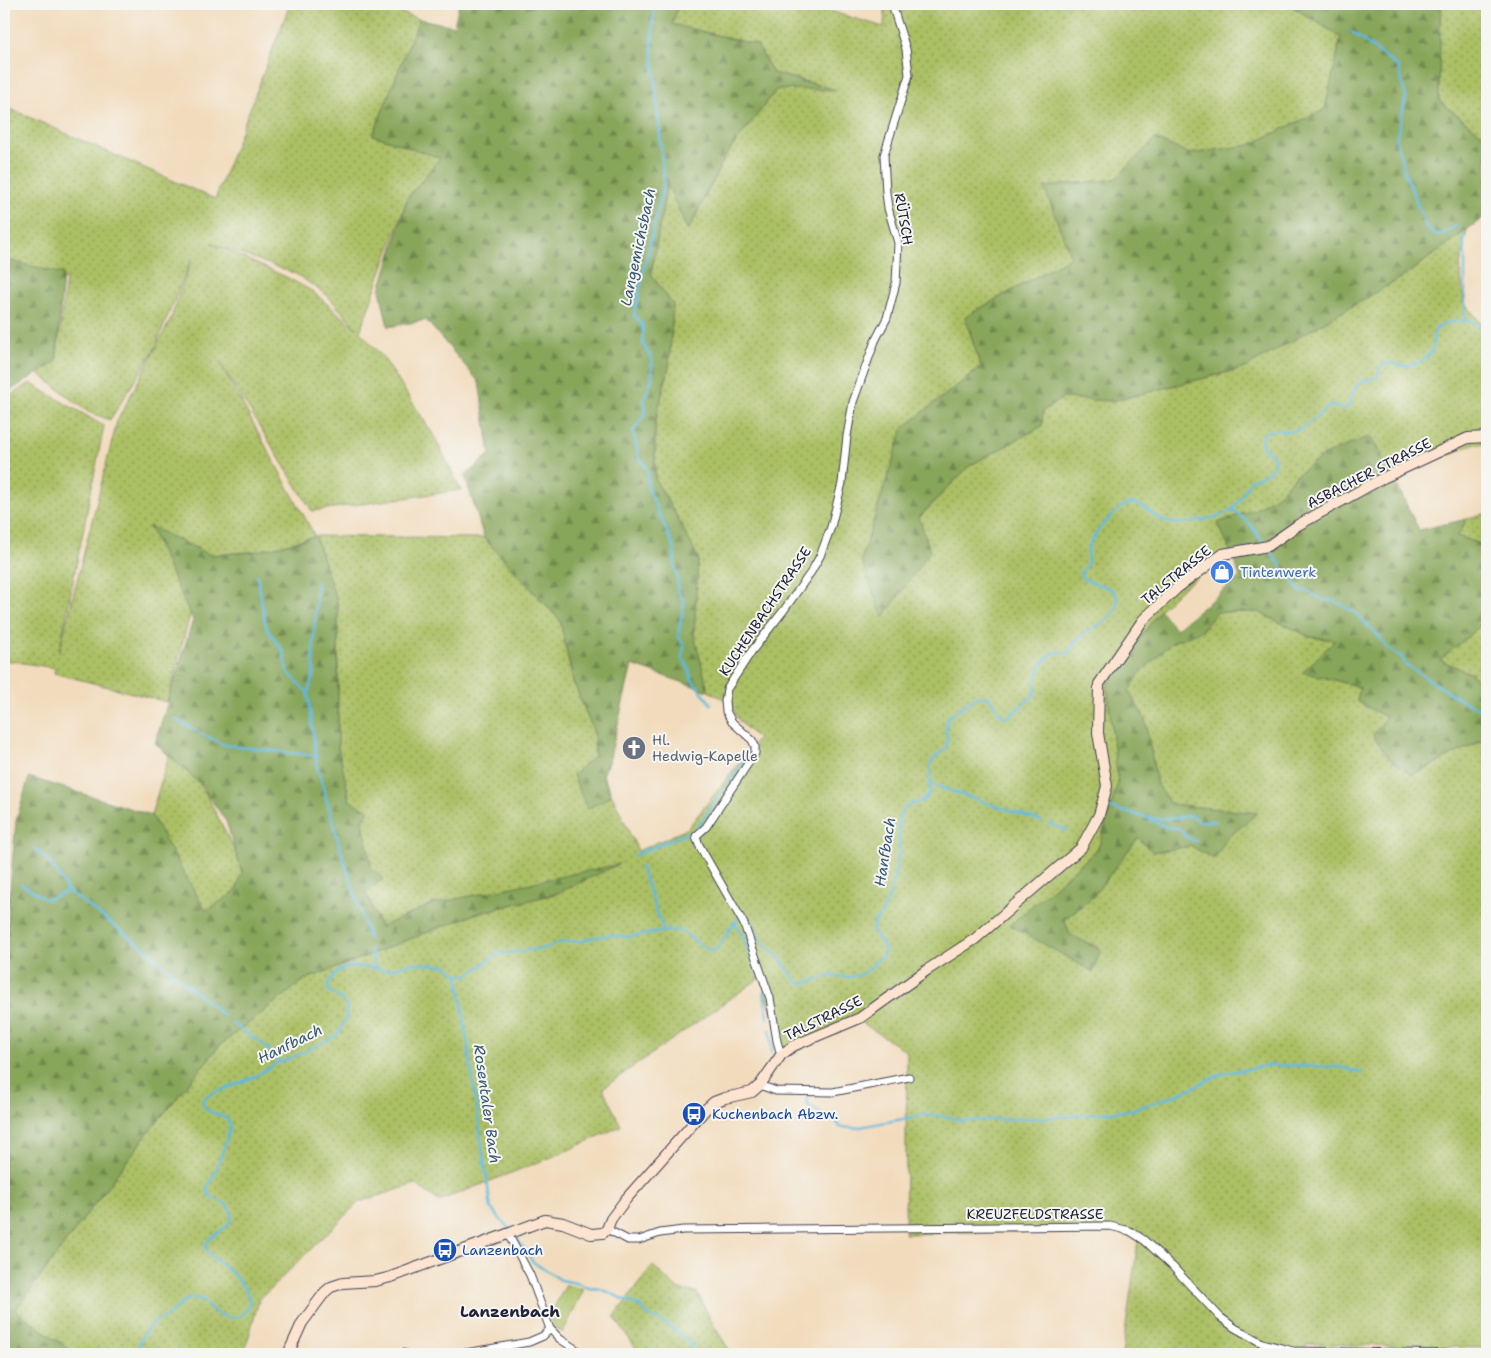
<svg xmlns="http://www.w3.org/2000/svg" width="1491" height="1358" font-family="'Shantell Sans',sans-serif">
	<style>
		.grass { fill: url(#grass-dots); stroke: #667050; fill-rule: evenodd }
		.forest { fill: url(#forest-firs); stroke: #55644a }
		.green { fill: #abbf64; stroke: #667050 }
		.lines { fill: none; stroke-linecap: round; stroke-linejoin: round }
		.stream { stroke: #5eb9dc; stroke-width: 2.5 }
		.minor-casing { stroke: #413e4e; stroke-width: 9 }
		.secondary-casing { stroke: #413e4e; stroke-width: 12 }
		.minor { stroke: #fff; stroke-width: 7 }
		.secondary { stroke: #fde4d1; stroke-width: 10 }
		.labels { text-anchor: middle; stroke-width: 4; stroke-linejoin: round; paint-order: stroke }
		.street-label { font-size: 14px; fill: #22223b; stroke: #f6f6f2 }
		.shop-label { font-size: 14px; fill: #366cbe; stroke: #f6f6f2; text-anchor: start }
		.worship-label { font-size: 14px; fill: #5b616d; stroke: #f6f6f2; text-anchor: start }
		.transit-label { font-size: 14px; fill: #164399; stroke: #f6f6f2; text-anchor: start }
		.water-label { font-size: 15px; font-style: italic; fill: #375773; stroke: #f6f6f2 }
		.quarter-label { font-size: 16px; font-weight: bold; fill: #22223b; stroke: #f6f6f2 }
	</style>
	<defs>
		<pattern id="grass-dots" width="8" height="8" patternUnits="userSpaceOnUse" patternTransform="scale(1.25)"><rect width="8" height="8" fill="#abbf64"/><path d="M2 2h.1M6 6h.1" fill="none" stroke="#8b9b54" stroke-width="1.8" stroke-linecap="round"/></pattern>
		<pattern id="forest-firs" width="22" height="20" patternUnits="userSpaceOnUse" patternTransform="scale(1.25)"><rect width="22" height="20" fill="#88a65a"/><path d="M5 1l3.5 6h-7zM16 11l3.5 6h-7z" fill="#6f874c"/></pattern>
	</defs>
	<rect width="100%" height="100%" fill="#f6f6f2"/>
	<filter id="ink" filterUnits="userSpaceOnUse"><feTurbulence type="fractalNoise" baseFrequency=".02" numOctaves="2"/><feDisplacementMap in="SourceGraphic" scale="10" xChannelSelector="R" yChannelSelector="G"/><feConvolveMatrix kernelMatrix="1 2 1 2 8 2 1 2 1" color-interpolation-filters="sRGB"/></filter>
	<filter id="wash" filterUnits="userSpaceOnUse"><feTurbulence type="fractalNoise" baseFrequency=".0096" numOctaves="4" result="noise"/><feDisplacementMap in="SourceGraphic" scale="20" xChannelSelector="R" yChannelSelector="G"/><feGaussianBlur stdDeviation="1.12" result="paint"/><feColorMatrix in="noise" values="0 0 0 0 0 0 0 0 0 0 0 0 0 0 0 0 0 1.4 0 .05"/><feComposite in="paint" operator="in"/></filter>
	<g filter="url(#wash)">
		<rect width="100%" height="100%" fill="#f2dbbc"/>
		<!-- grass -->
		<g class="grass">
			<path d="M290 4H377L419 19 373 135 441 157 408 197 360 332 383 357 433 434 461 490 312 511 219 361 315 536 484 538 560 620 573 681 594 732 595 755 602 775 610 757 603 775 638 851 687 829 758 739 740 722 728 701 708 691 694 635 698 558 676 515 655 479V422L669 367 673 305 651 275 667 183 688 231 726 155 777 89H833L773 73 757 45 671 24 679 4H806L884 27 885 4H1288L1341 37 1325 109 1250 145 1190 154 1155 139 1115 179 1045 187 1071 257 965 317 981 367 903 428 919 518 969 466 1042 426 1043 411 1063 398 1112 401 1245 368 1404 276 1467 230 1460 266 1464 302 1487 331V443L1470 445 1394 479 1370 436 1295 476 1279 494 1258 508 1218 523 1230 550 1224 557 1180 590 1160 610 1107 685 1118 783 1098 849 1011 925 1101 949 1070 935 1064 919 1092 898 1138 837 1153 852 1191 846 1214 859 1227 838 1257 813 1170 804 1157 785 1145 719 1129 691 1139 674 1171 642 1202 630 1217 612H1258L1310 637 1335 640 1304 672 1360 687 1357 702 1387 717 1412 775 1487 738V1348L1306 1344 1305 1354H1122L1138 1240 1115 1231 980 1232 905 1234 907 1052 861 1022 786 1056 761 977 603 1088 621 1126 562 1153 439 1201 415 1184 359 1202 259 1300 244 1354H67L69 1349 15 1310 147 1134 219 1046 304 980 475 914 558 893 433 904 380 927 366 892 383 879 371 867 363 821 350 801 338 748V605L315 536 260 551 210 555 191 611 167 702 54 673 55 668 4 660V400L30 383 104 426 59 652 117 421 158 344 110 420 88 412 38 373 56 362 66 280 4 260V106L215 199ZM211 243 296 274 327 295 357 329 312 291 286 277ZM192 258 170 321 158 343 157 342Z"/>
			<polygon points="1442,4 1487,4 1487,138 1439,101 1440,19"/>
			<polygon points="1487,513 1487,547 1458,536 1467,519"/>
			<polygon points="1487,620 1487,692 1472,674 1439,660"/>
			<polygon points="169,755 201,784 236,853 242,873 236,891 206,912 151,815"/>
			<polygon points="653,1266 679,1290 697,1292 714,1326 732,1354 640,1354 614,1317 651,1267"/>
		</g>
		<!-- forest -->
		<g class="forest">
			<polygon points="459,4 679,4 672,24 757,45 773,73 836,90 777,89 726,155 688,231 667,184 651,274 673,305 669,367 655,422 655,479 676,515 698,558 694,635 708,691 632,665 610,757 602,775 611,796 587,809 573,775 595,755 594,732 573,681 560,620 484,538 465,476 490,454 479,382 426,320 388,327 380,290 408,197 440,158 373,135 419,19 454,26"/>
			<polygon points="1288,4 1442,4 1440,19 1439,101 1487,138 1487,215 1404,276 1245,368 1112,401 1063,398 1043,411 1042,426 969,466 919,517 930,551 883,618 861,560 903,428 981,367 965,317 1071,257 1044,187 1115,179 1155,139 1190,154 1250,145 1325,109 1341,37"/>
			<polygon points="4,259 63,274 56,362 4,394"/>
			<polygon points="1370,436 1390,471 1419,530 1467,519 1458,536 1487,547 1487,620 1440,660 1472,674 1487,692 1487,738 1412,775 1390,759 1373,736 1386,717 1357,701 1360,687 1303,672 1335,640 1310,637 1258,612 1217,612 1202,630 1171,643 1139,674 1129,692 1145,719 1157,785 1170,804 1258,813 1227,838 1214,859 1191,846 1153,852 1138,838 1092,898 1064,919 1070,935 1101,949 1093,972 1010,925 1098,849 1118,783 1107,685 1160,610 1176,629 1240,577 1230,550 1218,523 1258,508 1279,494 1295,476 1324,455"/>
			<polygon points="149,526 211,555 253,552 293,543 315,536 338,605 338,748 350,801 369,810 363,821 371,867 383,879 366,892 380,927 433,904 619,864 558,893 475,914 304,980 219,1046 147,1134 15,1310 69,1349 67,1354 4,1354 4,1022 9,900 16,821 29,777 151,815 206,911 236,891 242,873 226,821 200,784 155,743 193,620"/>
		</g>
		<!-- green -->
		<polygon class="green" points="566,1285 584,1289 563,1332 556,1330 549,1317"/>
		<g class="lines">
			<!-- stream -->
			<g class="stream">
				<polyline points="654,4 652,47 664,181 634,315 643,326 643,344 652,359 652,379 644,399 646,412 633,432 639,457 648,470 648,488 674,548 675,570 677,573 678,591 684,602 678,635 684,647 682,657 688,667 691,678 711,704"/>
				<polyline points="1352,32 1398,67 1406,98 1396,139 1405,173 1427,229 1436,234 1442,235 1457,225"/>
				<polyline points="1463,235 1465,255 1465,321"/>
				<polyline points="1232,509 1250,524 1263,542"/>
				<polyline points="1272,554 1301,592 1307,591 1323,600 1333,600 1354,612 1379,636 1387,648 1402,657 1405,664 1462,701 1487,712"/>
				<polyline points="257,575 266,627 283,651 287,671 308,693 317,766 341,850 369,939"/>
				<polyline points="308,693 314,672 313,653 317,583"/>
				<polyline points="174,719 224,745 316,756"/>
				<polyline points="930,784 1041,821"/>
				<path d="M1110 808C1141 816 1157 824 1190 815L1199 821H1216"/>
				<polyline points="1150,820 1166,827 1178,828 1188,838 1196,841"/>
				<polyline points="1049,824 1067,830"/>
				<polyline points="697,828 748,754 750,744"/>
				<polyline points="34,848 50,862 68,891 144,948 224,1016"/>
				<polyline points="635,855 690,832"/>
				<polyline points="640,866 664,931"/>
				<polyline points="21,884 47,900 68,891"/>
				<polyline points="734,922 741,933 759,976"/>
				<polyline points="371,950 375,968"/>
				<path d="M458 976 491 1209C498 1215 502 1222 509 1229"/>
				<polyline points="764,991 768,1018"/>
				<path d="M232 1023C244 1032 273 1049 279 1062"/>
				<polyline points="770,1030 772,1053"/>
				<polyline points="807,1098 808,1105 823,1114 831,1116 840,1127 855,1128 924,1115 944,1116 963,1121 1061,1117 1131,1110 1177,1095 1221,1074 1270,1065 1339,1067 1362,1073"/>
				<polyline points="516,1237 533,1262 561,1280 580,1284 589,1288 601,1289 641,1307 648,1315 668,1325 693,1345 683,1354"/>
				<path d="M136 1354 142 1337 151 1324 163 1318 173 1311 189 1298H196L202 1300 216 1313 229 1318H236L242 1315 248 1308 250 1301 246 1290 233 1274 209 1254 205 1247C209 1234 226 1231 231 1220 232 1217 232 1216 231 1212 228 1197 204 1203 208 1187 209 1182 213 1178 215 1173 217 1167 231 1130 230 1126 228 1109 201 1118 203 1100L207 1096 254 1077 279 1062 289 1059 334 1037 339 1032 346 1019 347 1006 340 998 331 993 328 990 329 982 336 973 344 968 354 966 388 970 413 963 448 966C466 990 480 962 499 954L546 948 561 942 583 941 590 938 611 935 627 937 674 930C689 930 698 949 713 951L718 948 734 922 746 916 751 921 762 942 780 958 796 981 802 984 828 976 849 977 860 975 870 969 875 962 884 955 885 951 883 945 877 938 873 929 875 921C889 911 897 869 899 851 900 840 898 826 900 816 903 800 924 806 929 794 933 785 928 773 931 764 934 754 943 753 946 747 949 740 945 731 946 724 946 723 948 718 949 717 952 714 972 699 977 697 980 696 984 696 988 696 994 703 998 712 1004 717H1009L1034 695 1036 689V678L1041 664 1054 652C1078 655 1066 649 1080 637 1089 629 1101 625 1110 617 1114 614 1116 609 1117 604 1122 580 1081 587 1080 573 1095 559 1084 558 1089 546 1094 533 1115 509 1128 504 1141 499 1152 517 1164 521 1179 527 1222 519 1233 508 1242 499 1245 487 1252 479 1264 475 1272 473 1275 460 1274 459 1272 454 1271 454 1266 449 1259 446 1262 438 1266 425 1287 433 1294 431 1311 428 1322 406 1333 406 1338 407 1341 409 1345 409 1353 402 1351 390 1359 383 1364 379 1372 381 1378 376 1380 356 1392 365 1405 366 1410 366 1415 364 1420 362 1426 358 1433 352 1434 344 1434 340 1432 337 1434 333 1438 322 1467 317 1476 324 1481 327 1484 335 1487 340"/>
			</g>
		</g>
	</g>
	<g filter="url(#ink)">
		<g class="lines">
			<!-- minor casing -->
			<g class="minor-casing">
				<g id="minor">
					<polyline points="781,1055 777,1041 770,998 744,924 699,845 696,836 706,827 755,753 755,746 752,740 732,722 726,711 725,701 727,689 751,652 784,610 811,572 820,556 831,527 842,483 847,436 853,402 875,341 887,318 896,283 898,243 888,208 886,193 884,155 909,75 906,49 894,11 894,4"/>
					<polyline points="760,1085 776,1091 833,1092 909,1077"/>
					<polyline points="607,1229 628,1240 639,1240 660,1233 683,1230 1110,1226 1130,1231 1144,1240 1172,1266 1220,1317 1235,1328 1262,1343 1293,1351 1452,1354"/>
					<polyline points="508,1234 530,1275 550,1329 560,1339 583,1354"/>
					<polyline points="403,1353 407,1354"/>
					<polyline points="460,1354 529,1342 543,1336 550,1329"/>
				</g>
			</g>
			<!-- secondary casing -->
			<g class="secondary-casing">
				<polyline id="secondary" points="288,1354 302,1323 325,1292 331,1287 343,1283 375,1281 391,1277 545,1220 563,1223 591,1234 603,1233 607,1229 611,1219 626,1199 706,1109 714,1102 725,1098 752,1092 760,1085 781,1055 793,1046 860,1018 927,970 975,939 1081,848 1099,815 1107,786 1098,733 1099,684 1143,620 1177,588 1223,554 1268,546 1298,525 1383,478 1468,438 1487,437"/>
			</g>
			<!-- minor -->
			<use href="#minor" class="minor"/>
			<!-- secondary -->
			<use href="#secondary" class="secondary"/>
		</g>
	</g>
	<!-- icons -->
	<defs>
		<g id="shop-disc" transform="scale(1.25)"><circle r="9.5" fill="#3f7fe0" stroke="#f6f6f2"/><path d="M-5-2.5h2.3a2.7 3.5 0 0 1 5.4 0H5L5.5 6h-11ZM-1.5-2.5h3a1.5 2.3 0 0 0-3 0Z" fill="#fff"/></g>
		<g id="church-disc" transform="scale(1.25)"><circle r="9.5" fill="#6b7280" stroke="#f6f6f2"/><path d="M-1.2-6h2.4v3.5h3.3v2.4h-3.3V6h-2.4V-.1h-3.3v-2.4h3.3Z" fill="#fff"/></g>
		<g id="bus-disc" transform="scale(1.25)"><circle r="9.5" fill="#1a4fb4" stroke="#f6f6f2"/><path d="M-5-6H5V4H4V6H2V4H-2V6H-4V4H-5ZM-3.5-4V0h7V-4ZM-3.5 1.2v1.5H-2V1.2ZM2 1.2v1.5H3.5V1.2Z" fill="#fff"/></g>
	</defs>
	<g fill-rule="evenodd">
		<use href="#shop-disc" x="1222" y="572"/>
		<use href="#church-disc" x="634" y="748"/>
		<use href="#bus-disc" x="694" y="1114"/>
		<use href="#bus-disc" x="445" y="1250"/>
	</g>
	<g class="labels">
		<!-- street labels -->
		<g class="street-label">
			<text transform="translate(904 219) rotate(80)" y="5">RÜTSCH</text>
			<text transform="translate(1369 473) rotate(-27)" y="5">ASBACHER STRASSE</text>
			<text transform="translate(1176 575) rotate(-39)" y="5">TALSTRASSE</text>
			<text transform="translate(765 611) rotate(-56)" y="5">KUCHENBACHSTRASSE</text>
			<text transform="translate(823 1018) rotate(-26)" y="5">TALSTRASSE</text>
			<text x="1035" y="1219">KREUZFELDSTRASSE</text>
		</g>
		<!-- shop labels -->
		<g class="shop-label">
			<text x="1240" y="577">Tintenwerk</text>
		</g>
		<!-- worship labels -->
		<g class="worship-label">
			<text x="652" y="745">Hl.<tspan x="652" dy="16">Hedwig-Kapelle</tspan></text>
		</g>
		<!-- transit labels -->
		<g class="transit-label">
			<text x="712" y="1119">Kuchenbach Abzw.</text>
			<text x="462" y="1255">Lanzenbach</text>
		</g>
		<!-- water labels -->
		<g class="water-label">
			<text transform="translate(638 247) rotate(-78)" y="5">Langemichsbach</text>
			<text transform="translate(885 852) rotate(-81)" y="5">Hanfbach</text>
			<text transform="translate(290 1044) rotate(-26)" y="5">Hanfbach</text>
			<text transform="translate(487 1104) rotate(82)" y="5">Rosentaler Bach</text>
		</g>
		<!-- quarter labels -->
		<g class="quarter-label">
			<text x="510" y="1317">Lanzenbach</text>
		</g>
	</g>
	<!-- margin -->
	<rect width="1491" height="1358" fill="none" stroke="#f6f6f2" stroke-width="20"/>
</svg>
